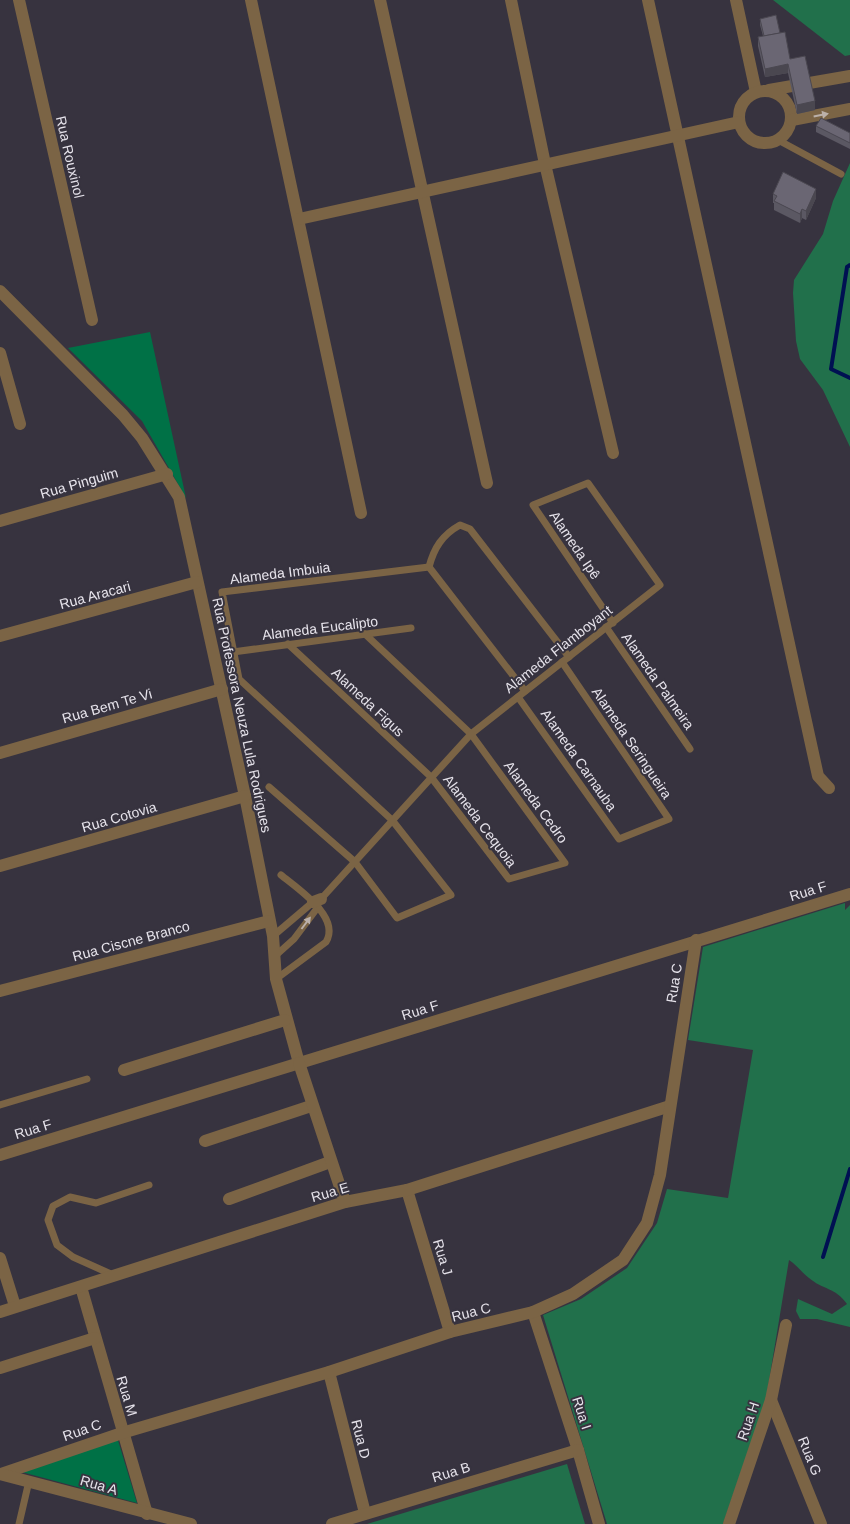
<svg xmlns="http://www.w3.org/2000/svg" width="850" height="1524" font-family="Helvetica,sans-serif">
	<style>
		.green { fill: #007146 }
		.forest { fill: #21704b }
		.lines { fill: none; stroke-linecap: round; stroke-linejoin: round }
		.stream { stroke: #001052; stroke-width: 4 }
		.service { stroke: #7b6445; stroke-width: 7 }
		.minor { stroke: #7b6445; stroke-width: 12 }
		.tertiary { stroke: #7b6445; stroke-width: 12 }
		.wall { fill: #5b5863 }
		.shaded-wall { fill: #4a4750 }
		.building { fill: #6a6673; stroke: #4a4750 }
		.oneway { fill: #bbb0a9 }
		.labels { text-anchor: middle; stroke-width: 4; stroke-linejoin: round; paint-order: stroke }
		.street-label { font-size: 14px; fill: #e6e3eb; stroke: #37333f }
	</style>
	<rect width="100%" height="100%" fill="#37333f"/>
	<!-- green -->
	<g class="green">
		<polygon points="150,332 186,498 142,421 68,348"/>
		<polygon points="117,1437 137,1503 18,1471"/>
	</g>
	<!-- forest -->
	<g class="forest">
		<polygon points="773,0 850,0 850,55 845,56"/>
		<polygon points="850,163 850,447 823,390 800,359 796,341 793,293 794,280 823,234 833,201"/>
		<path d="M845 903V910L850 905V1327L817 1319H800L796 1311 798 1299 832 1314 847 1304C835 1287 823 1290 809 1278 801 1272 797 1265 789 1260L766 1399 723 1524H607L543 1315 581 1299 627 1268 657 1223 667 1189 728 1198 753 1050 688 1040 703 947Z"/>
		<polygon points="567,1464 585,1524 367,1524"/>
	</g>
	<g class="lines">
		<!-- stream -->
		<g class="stream">
			<polyline points="850,265 847,267 831,369 850,378"/>
			<polyline points="823,1257 850,1169"/>
		</g>
		<!-- service -->
		<g class="service">
			<polyline points="778,140 841,174"/>
			<polyline points="606,627 690,749"/>
			<polyline points="288,644 431,777 509,879 565,863 471,734 365,634"/>
			<polyline points="233,652 411,628"/>
			<path d="M525 691 429 567C434 548 442 535 460 525L470 529 569 657"/>
			<polyline points="518,697 619,839 669,819 562,662"/>
			<polyline points="269,787 355,862 397,918 451,895 392,820 239,679 222,592 429,567"/>
			<polyline points="321,899 471,734 660,585 588,483 533,505 613,623"/>
			<polyline points="273,936 313,902"/>
			<polyline points="274,957 294,939 318,907"/>
			<path d="M276 979 326 942C341 917 298 889 281 875"/>
			<polyline points="0,1105 87,1079"/>
			<polyline points="113,1275 73,1257 57,1245 48,1220 53,1206 70,1197 96,1203 149,1185"/>
			<polyline points="19,1524 29,1481"/>
		</g>
		<!-- minor -->
		<g class="minor">
			<polyline points="19,0 92,320"/>
			<polyline points="251,0 361,513"/>
			<polyline points="380,0 487,483"/>
			<polyline points="511,0 545,164 613,453"/>
			<polyline points="648,0 818,776 829,788"/>
			<polyline points="736,0 756,92"/>
			<polyline points="769,90 850,76"/>
			<circle cx="765" cy="117" r="26"/>
			<polyline points="792,120 850,109"/>
			<polyline points="299,219 739,122"/>
			<polyline points="0,291 123,415 142,438 179,497 245,796 273,936 276,979 299,1063"/>
			<polyline points="0,353 20,424"/>
			<polyline points="0,521 167,474"/>
			<polyline points="0,636 197,582"/>
			<polyline points="0,753 222,689"/>
			<polyline points="0,866 245,796"/>
			<polyline points="313,902 321,899"/>
			<polyline points="0,991 269,921"/>
			<polyline points="124,1070 285,1020"/>
			<polyline points="205,1141 311,1106"/>
			<polyline points="0,1155 850,894"/>
			<polyline points="407,1190 450,1332"/>
			<polyline points="229,1199 330,1162"/>
			<polyline points="345,1202 407,1190 670,1106"/>
			<polyline points="0,1258 15,1306"/>
			<polyline points="81,1287 147,1514"/>
			<polyline points="533,1312 578,1450 599,1524"/>
			<polyline points="0,1368 95,1338"/>
			<polyline points="329,1372 365,1513"/>
			<polyline points="771,1400 821,1524"/>
			<polyline points="1,1474 122,1433 329,1372 450,1332 533,1312 573,1294 623,1260 647,1223 660,1175 696,940"/>
			<polyline points="332,1524 578,1450"/>
			<polyline points="729,1524 771,1400 786,1325"/>
		</g>
		<!-- tertiary -->
		<g class="tertiary">
			<polyline points="0,1312 345,1202 299,1063"/>
			<polyline points="0,1474 191,1524"/>
		</g>
	</g>
	<!-- wall -->
	<g class="wall">
		<polygon points="760,19 780,33 790,59 815,110 797,114 788,73 765,77 758,46 758,37 763,36 760,25"/>
		<polygon points="816,126 850,133 850,149 816,132"/>
		<polygon points="773,194 816,198 806,220 802,218 800,223 774,210 774,203 773,203"/>
	</g>
	<!-- shaded-wall -->
	<g class="shaded-wall">
		<polygon points="788,64 788,73 765,77 765,69"/>
		<polygon points="815,101 815,110 797,114 797,105"/>
		<polygon points="816,189 816,198 806,220 806,211"/>
		<polygon points="802,209 802,218 800,223 800,214"/>
	</g>
	<!-- building -->
	<g class="building">
		<polygon points="776,15 780,33 764,36 760,19"/>
		<polygon points="785,32 790,59 805,56 815,101 797,105 788,64 765,69 758,37"/>
		<polygon points="821,118 850,133 850,143 816,126"/>
		<polygon points="783,172 816,189 806,211 802,209 800,214 774,201 777,196 773,194"/>
	</g>
	<!-- one-way arrows -->
	<defs><path id="oneway-solid" d="M-6-.8H1V-3.2L6.5 0L1 3.2V.8H-6Z" transform="scale(1.25)"/></defs>
	<g class="oneway">
		<use href="#oneway-solid" transform="translate(821 115) rotate(-11)"/>
		<use href="#oneway-solid" transform="translate(306 923) rotate(-53)"/>
	</g>
	<g class="labels">
		<!-- street labels -->
		<g class="street-label">
			<text transform="translate(70 157) rotate(77)" y="5">Rua Rouxinol</text>
			<text transform="translate(79 483) rotate(-16)" y="5">Rua Pinguim</text>
			<text transform="translate(575 545) rotate(56)" y="5">Alameda Ipê</text>
			<text transform="translate(280 573) rotate(-7)" y="5">Alameda Imbuia</text>
			<text transform="translate(95 595) rotate(-15)" y="5">Rua Aracari</text>
			<text transform="translate(320 628) rotate(-7)" y="5">Alameda Eucalipto</text>
			<text transform="translate(558 649) rotate(-38)" y="5">Alameda Flamboyant</text>
			<text transform="translate(658 681) rotate(55)" y="5">Alameda Palmeira</text>
			<text transform="translate(368 702) rotate(43)" y="5">Alameda Figus</text>
			<text transform="translate(107 706) rotate(-16)" y="5">Rua Bem Te Vi</text>
			<text transform="translate(242 715) rotate(78)" y="5">Rua Professora Neuza Lula Rodrigues</text>
			<text transform="translate(632 743) rotate(56)" y="5">Alameda Seringueira</text>
			<text transform="translate(579 760) rotate(55)" y="5">Alameda Carnauba</text>
			<text transform="translate(536 802) rotate(54)" y="5">Alameda Cedro</text>
			<text transform="translate(119 817) rotate(-16)" y="5">Rua Cotovia</text>
			<text transform="translate(480 821) rotate(53)" y="5">Alameda Cequoia</text>
			<text transform="translate(808 891) rotate(-17)" y="5">Rua F</text>
			<text transform="translate(131 941) rotate(-15)" y="5">Rua Ciscne Branco</text>
			<text transform="translate(674 983) rotate(-81)" y="5">Rua C</text>
			<text transform="translate(420 1010) rotate(-17)" y="5">Rua F</text>
			<text transform="translate(33 1129) rotate(-17)" y="5">Rua F</text>
			<text transform="translate(330 1192) rotate(-16)" y="5">Rua E</text>
			<text transform="translate(443 1257) rotate(73)" y="5">Rua J</text>
			<text transform="translate(471 1312) rotate(-14)" y="5">Rua C</text>
			<text transform="translate(127 1396) rotate(73)" y="5">Rua M</text>
			<text transform="translate(582 1413) rotate(72)" y="5">Rua I</text>
			<text transform="translate(748 1421) rotate(-71)" y="5">Rua H</text>
			<text transform="translate(82 1430) rotate(-19)" y="5">Rua C</text>
			<text transform="translate(361 1439) rotate(76)" y="5">Rua D</text>
			<text transform="translate(810 1456) rotate(68)" y="5">Rua G</text>
			<text transform="translate(451 1472) rotate(-17)" y="5">Rua B</text>
			<text transform="translate(99 1485) rotate(16)" y="5">Rua A</text>
		</g>
	</g>
</svg>
